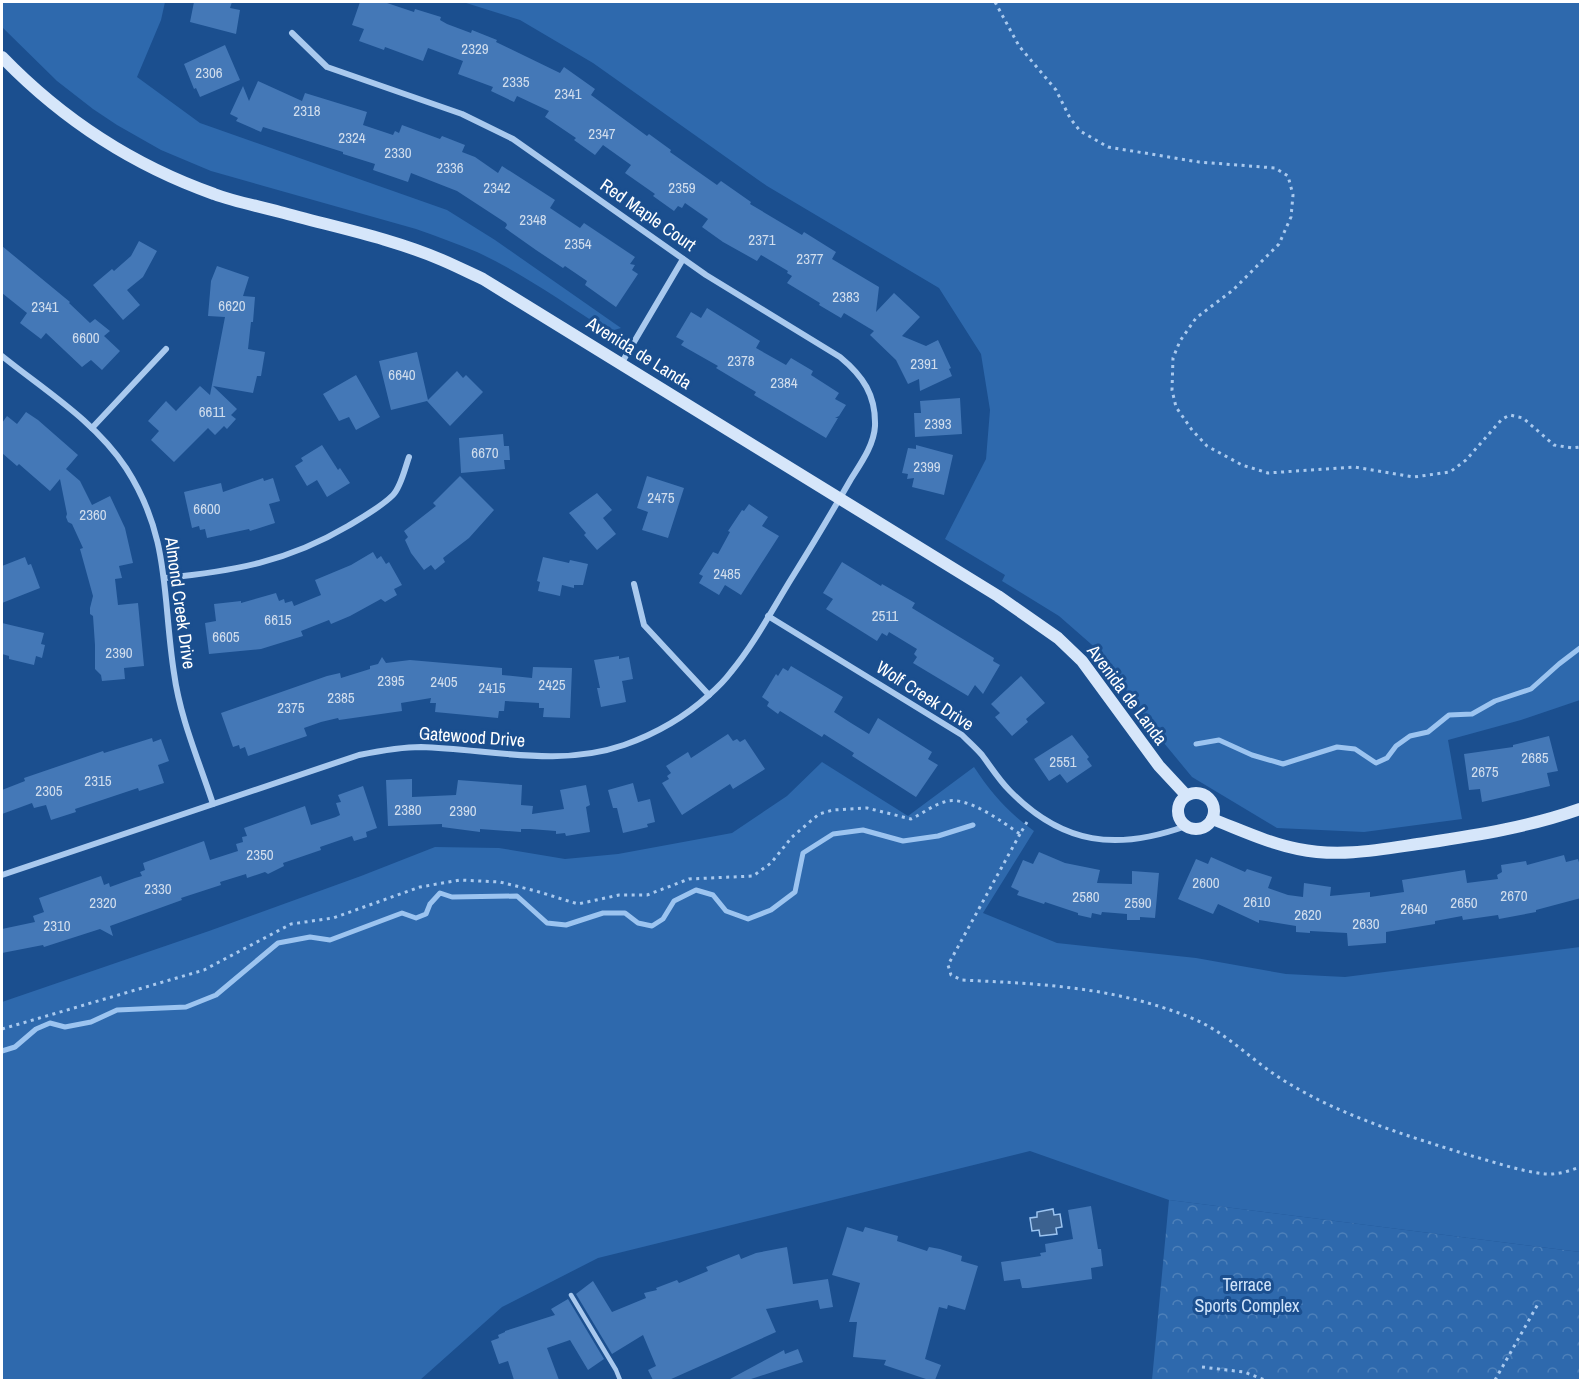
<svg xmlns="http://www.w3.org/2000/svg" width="1582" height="1382" font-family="'Archivo Narrow',sans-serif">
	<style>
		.green { fill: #2e69ad }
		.park { fill: url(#park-crowns) }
		.water { fill: #3c6290; stroke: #9cc4f0; stroke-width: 1.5 }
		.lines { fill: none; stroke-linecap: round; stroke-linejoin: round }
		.stream { stroke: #9cc4f0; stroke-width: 5 }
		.building { fill: #4478b7 }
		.path { stroke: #a9c9ee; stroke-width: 3; stroke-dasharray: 3 4.5; stroke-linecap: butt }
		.lane { stroke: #a9c9ee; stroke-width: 4.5 }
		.street { stroke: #a9c9ee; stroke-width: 6 }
		.secondary { stroke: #d6e6fa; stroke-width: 12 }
		.labels { text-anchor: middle; stroke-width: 6; stroke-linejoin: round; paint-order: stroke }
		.number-label { font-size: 15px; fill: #d0dded }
		.street-label { font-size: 18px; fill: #fff; stroke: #1b4f8f }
		.park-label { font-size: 18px; fill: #cfe3fa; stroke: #1b4f8f }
	</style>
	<defs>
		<pattern id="park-crowns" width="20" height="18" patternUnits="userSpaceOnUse" patternTransform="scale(1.5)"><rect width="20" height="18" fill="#2e69ad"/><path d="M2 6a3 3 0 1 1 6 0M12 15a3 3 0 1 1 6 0" fill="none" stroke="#4d80b9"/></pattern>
	</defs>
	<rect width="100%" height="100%" fill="#1b4f8f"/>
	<!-- green -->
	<g class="green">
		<path d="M2 2H165L161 20 137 77 200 123 447 210 495 240 621 328 614 330 605 329C564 303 522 273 477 252 457 244 437 236 416 229L211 171 161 150 117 125 93 109 57 81 2 27Z"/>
		<polygon points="463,2 1580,2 1580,700 1521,720 1448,740 1462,819 1364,832 1277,828 1192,777 1159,737 1099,651 1059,616 1002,581 1005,575 945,539 986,459 990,410 981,354 939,288 767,186 593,63 520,20"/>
		<path d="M822 762 908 816 974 767C991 793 1009 813 1034 831L983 913 1057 943 1196 958 1286 974 1345 977 1580 947V1252L1169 1200 1030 1151 598 1258 502 1307 420 1380H2V1002L209 931 361 876 435 847 499 848 565 859 618 854 732 833 787 796Z"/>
	</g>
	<!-- park -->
	<polygon class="park" points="1169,1200 1580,1252 1580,1380 1152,1380"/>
	<!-- water -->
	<polygon class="water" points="1053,1209 1054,1215 1060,1214 1062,1227 1056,1228 1057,1234 1040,1236 1039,1230 1032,1231 1030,1218 1037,1217 1037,1212"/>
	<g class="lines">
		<!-- stream -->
		<g class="stream">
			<polyline points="1196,744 1219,740 1252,755 1283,764 1337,747 1355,749 1376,763 1387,758 1396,746 1410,736 1428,732 1449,715 1472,714 1495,701 1531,689 1559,664 1580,648"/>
			<polyline points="2,1051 15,1047 36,1029 50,1023 65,1027 91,1022 117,1010 186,1007 216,995 278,943 310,937 330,940 402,913 416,918 426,914 430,904 440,893 452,897 517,896 547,923 566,925 603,913 625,913 638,923 652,926 663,919 674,901 696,890 713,895 726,911 748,919 771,910 795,892 803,853 833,834 863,830 903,841 938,836 973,825"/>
		</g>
	</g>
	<!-- building -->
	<g class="building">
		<polygon points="194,2 232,2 230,8 240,10 236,34 190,22"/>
		<polygon points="360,2 384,2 414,12 415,9 441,17 440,20 447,24 471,33 472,30 497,40 496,42 560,73 564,67 595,89 591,95 647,136 649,134 671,150 670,152 717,185 721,181 751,202 750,204 802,235 804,232 836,252 832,259 879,287 876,312 894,293 920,317 902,336 926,346 938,340 951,368 949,369 952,376 920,391 919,379 908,384 896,360 870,335 874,331 844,313 841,318 819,305 820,303 787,283 792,276 787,273 788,271 761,255 757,261 723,242 702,227 708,219 685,203 682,208 678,206 674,211 653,196 655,194 625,173 631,165 603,145 595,155 574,140 576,138 545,117 549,111 517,96 514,102 491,91 493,87 458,74 463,61 428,48 423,61 385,47 384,50 359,41 364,29 352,25"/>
		<polygon points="225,45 240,80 200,97 196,88 194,89 184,64"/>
		<polygon points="258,81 302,101 305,93 367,112 363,125 393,135 395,131 399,133 402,125 440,139 442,136 465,145 462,152 475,157 498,173 502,166 555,200 550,208 580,228 584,223 635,257 630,264 635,265 632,270 638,274 616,307 585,285 587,281 565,266 563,268 536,250 505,228 507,225 506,223 457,191 411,173 408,182 373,170 375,164 343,154 343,152 263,127 261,132 236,121 238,118 230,114 243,86 249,101"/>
		<polygon points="139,241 157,251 143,277 127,290 140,305 123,320 93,285 112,269 114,271 131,256"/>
		<polygon points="2,246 70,302 69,303 90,323 95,319 110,331 104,336 120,351 102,370 91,360 82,367 46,333 41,339 20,323 27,313 2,293"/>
		<polygon points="217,266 249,277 243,296 255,297 253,322 251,322 248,349 265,352 261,376 257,376 253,393 213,386 237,409 231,415 236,419 227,429 224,426 215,435 208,428 174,462 151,440 159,431 148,421 166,401 176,411 200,386 210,395 225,317 208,316 211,281"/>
		<polygon points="707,308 760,341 756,348 786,365 791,358 813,371 811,375 839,393 835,399 846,405 839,416 835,418 838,418 826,438 754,395 756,392 716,368 718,366 681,345 684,341 676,337 691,312 701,318"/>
		<polygon points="417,352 428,400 457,371 463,378 466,375 483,392 450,426 427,401 391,410 379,361"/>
		<polygon points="356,375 380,417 356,430 349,417 339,421 323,394"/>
		<polygon points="960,398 962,434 915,437 914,413 921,413 920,401"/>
		<polygon points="26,412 38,420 78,455 66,469 80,481 92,505 110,496 125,528 133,563 119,566 122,578 115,579 118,605 138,603 144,666 124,668 125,679 102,681 101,675 95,669 95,645 93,616 90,614 90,608 93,596 80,549 83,548 72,524 68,522 66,517 67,514 60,479 50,491 19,464 17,466 2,453 2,423 7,416 17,424"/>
		<polygon points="503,434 504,446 509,446 510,460 504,460 505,469 461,473 459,438"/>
		<polygon points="322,445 338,470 340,468 350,483 327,497 317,480 307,486 295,466 303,461 301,458"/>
		<polygon points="916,445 953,455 944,495 912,487 914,478 907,479 908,474 902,473 908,448 916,449"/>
		<polygon points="460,476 494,510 469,538 443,558 445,562 435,570 431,565 424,570 411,553 405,540 408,537 404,531 436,506 433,503"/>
		<polygon points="647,476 684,488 668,538 642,530 648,512 637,508"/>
		<polygon points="263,478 264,481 273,478 280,501 269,504 275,523 250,531 249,529 207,538 205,529 200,530 199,526 192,528 184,492 221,483 223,492"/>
		<polygon points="597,493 612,510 603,518 616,534 597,550 584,535 586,533 569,513"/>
		<polygon points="749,504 768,517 762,526 779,536 741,595 725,585 719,595 699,583 703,576 699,574 713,552 718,554 730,532 728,531 742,510 744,511"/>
		<polygon points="373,552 377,559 381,556 386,564 389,562 402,585 394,589 397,595 385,602 381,599 350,616 331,624 329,620 301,631 303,636 261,649 209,654 205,623 216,621 214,604 241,601 241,603 276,593 279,601 284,599 285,603 292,601 294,606 321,595 315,580 351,565"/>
		<polygon points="25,557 28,565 31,564 40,588 2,603 2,566"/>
		<polygon points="543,557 569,563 570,560 588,564 583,585 574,585 574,588 562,585 560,596 538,591 540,582 537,581"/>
		<polygon points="842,562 881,586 882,584 915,603 912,608 994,658 993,661 1000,665 983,694 975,685 968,696 913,663 917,657 914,654 917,649 889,632 887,636 882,633 877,641 826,609 833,599 823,593"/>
		<polygon points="2,623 44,633 41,644 45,645 42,658 36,656 34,665 9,659 9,656 2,654"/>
		<polygon points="619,656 619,659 629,657 633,679 622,681 626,702 601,707 597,688 600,688 594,660"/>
		<polygon points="382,657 386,663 410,660 502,668 502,675 532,678 533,667 572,668 570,718 543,717 544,708 539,708 539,703 505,701 504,711 499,711 498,718 435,712 436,703 430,703 431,698 401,703 402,711 339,720 338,718 321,722 304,728 307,736 248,756 245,747 240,749 239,745 233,747 221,713 327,676 340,673 341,678 370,669 370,666 378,664"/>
		<polygon points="791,666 843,697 834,712 851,723 869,734 878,718 932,752 928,759 938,765 916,797 852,756 854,753 824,734 822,737 780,711 778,714 767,706 769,702 762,697 776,674 778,676 783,668 788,671"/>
		<polygon points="1021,676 1045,703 1026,719 1028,722 1012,736 995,717 1000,713 991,704"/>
		<polygon points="728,734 733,741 737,739 740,742 745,739 765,769 733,789 730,784 682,815 662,783 669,779 667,776 671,773 666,766 688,752 691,758"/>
		<polygon points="1072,735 1089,757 1087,759 1092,766 1067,783 1060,774 1049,781 1034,759"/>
		<polygon points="1549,736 1558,771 1547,773 1550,786 1482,802 1480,789 1469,790 1464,754 1513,747 1513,745"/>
		<polygon points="152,738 153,742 161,739 169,761 158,765 164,783 139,791 138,788 75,809 76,812 51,820 46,805 34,808 32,803 2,814 2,790 25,781 24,778 103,751 104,753"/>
		<polygon points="412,779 412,797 456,795 458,780 522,785 521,805 533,806 532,814 564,809 560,790 586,785 590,805 586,807 590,832 566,836 565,833 556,834 556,831 530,829 521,829 521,832 480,829 480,832 442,827 442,824 388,826 386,780"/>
		<polygon points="633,783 638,802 650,799 655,822 647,824 648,827 623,833 617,808 613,808 608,790"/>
		<polygon points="363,786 377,828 366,832 367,837 354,841 352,836 320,847 321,850 283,863 284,866 268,874 265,872 247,878 246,874 220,882 221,885 181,898 182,900 110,926 113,936 100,929 44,947 43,945 2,953 2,929 35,922 33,916 44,912 39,898 101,876 104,885 109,883 110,887 135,878 142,876 140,872 145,870 143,863 204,841 210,860 238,851 236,844 243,842 242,837 247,836 244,828 305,806 311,825 336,817 340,815 336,803 341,802 338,795"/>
		<polygon points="1039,852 1065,863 1100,870 1097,883 1132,884 1132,871 1159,873 1155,918 1140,917 1140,920 1127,920 1127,914 1102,912 1101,915 1092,913 1091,918 1078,915 1078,913 1045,902 1044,904 1017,895 1019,891 1011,887 1023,860 1033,864"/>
		<polygon points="1564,855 1566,862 1578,859 1581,869 1581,898 1536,910 1536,912 1499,919 1498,915 1463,920 1462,916 1435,921 1435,924 1386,932 1386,943 1348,946 1347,933 1310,931 1310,933 1296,932 1296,926 1259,920 1259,923 1218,904 1213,914 1178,899 1196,859 1208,864 1211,857 1245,872 1247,869 1272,877 1268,888 1288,895 1303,897 1304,883 1331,887 1330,896 1370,892 1370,897 1404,892 1402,880 1465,870 1467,883 1498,879 1497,875 1502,872 1501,865 1526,861 1527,865"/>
		<polygon points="1091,1206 1098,1249 1101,1249 1103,1266 1091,1268 1092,1279 1028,1288 1022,1288 1020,1279 1004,1281 1001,1262 1041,1256 1040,1253 1046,1252 1045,1244 1073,1239 1068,1210"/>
		<polygon points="847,1227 863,1232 865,1227 898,1236 897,1241 927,1251 929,1247 940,1249 962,1256 961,1261 978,1266 965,1310 948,1305 947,1309 939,1307 925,1359 941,1365 935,1380 929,1380 884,1365 886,1360 853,1357 857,1322 849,1322 860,1283 832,1275"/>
		<polygon points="787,1247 793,1284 828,1279 833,1307 820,1309 818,1300 766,1309 776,1332 669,1380 653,1380 648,1370 656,1366 643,1335 612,1354 576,1294 593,1281 612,1312 646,1298 644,1293 657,1290 656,1288 677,1280 679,1283 708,1271 706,1267 739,1254 741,1259 756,1253"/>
		<polygon points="568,1299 604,1359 588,1370 570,1340 547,1348 559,1380 514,1380 508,1361 499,1364 491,1341 499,1338 498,1335 505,1332 505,1331 555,1315 551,1309"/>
		<polygon points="798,1349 803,1362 748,1380 731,1380 730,1379 784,1350 785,1354"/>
	</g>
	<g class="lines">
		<!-- path -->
		<g class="path">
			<polyline points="995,2 1019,46 1056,90 1070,118 1080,131 1108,147 1199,162 1275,168 1288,176 1293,195 1291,217 1279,244 1233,290 1196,318 1180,341 1173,358 1172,390 1176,407 1192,430 1207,446 1242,465 1268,473 1355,467 1414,477 1450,472 1466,460 1502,419 1510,415 1523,418 1554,445 1572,448 1580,447"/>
			<path d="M1020 834 948 965 951 975 962 980C1044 984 1117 987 1194 1019 1229 1034 1255 1064 1288 1083 1342 1116 1405 1135 1465 1154 1491 1161 1519 1171 1545 1174 1557 1175 1569 1171 1580 1167"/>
			<path d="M2 1029 204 970 291 924 333 918 420 887 460 880 500 882 536 891 578 904 619 895H647L689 879 753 876 771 863 792 837 819 814 833 810 867 808 911 819C922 814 933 805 944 802 966 794 1002 822 1020 834L1027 822"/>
			<polyline points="1202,1367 1244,1372 1265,1380"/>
			<polyline points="1495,1380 1538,1304"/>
		</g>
		<!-- lane -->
		<polyline class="lane" points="571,1295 616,1370 620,1380"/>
		<!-- street -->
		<g class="street">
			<path d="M2 356C44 390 95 421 126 468 171 538 162 596 174 673 180 718 199 761 213 804"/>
			<polyline points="621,364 683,259"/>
			<polyline points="92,428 166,349"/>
			<path d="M165 578C234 571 287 562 348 526 363 517 381 507 393 495 401 487 405 468 409 457"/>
			<polyline points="634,584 644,625 709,695"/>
			<path d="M768 616 962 735C969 742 976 748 982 755 991 767 999 780 1010 791 1063 845 1117 851 1186 826"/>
			<path d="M2 875 359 755C379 751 400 747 421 747 489 749 558 768 624 745 655 734 685 717 709 695 717 688 725 680 731 672 755 643 773 608 793 576 813 544 832 512 851 479 861 463 874 445 875 426 876 395 863 376 840 357L706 275 513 139 462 114 327 67 292 33"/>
		</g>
		<!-- secondary -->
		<g class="secondary">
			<path d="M2 57C62 119 132 165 214 194 235 202 258 206 280 212 334 227 391 238 442 260 456 266 470 273 483 279L998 596 1058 638 1082 661 1159 766 1186 795"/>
			<circle cx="1196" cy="811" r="18"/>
			<path d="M1212 819C1241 830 1268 843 1298 849 1341 858 1383 849 1425 843 1478 835 1529 827 1580 809"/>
		</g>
	</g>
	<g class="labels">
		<!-- number labels -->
		<g class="number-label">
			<text x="475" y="54">2329</text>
			<text x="209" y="78">2306</text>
			<text x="516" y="87">2335</text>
			<text x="568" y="99">2341</text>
			<text x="307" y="116">2318</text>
			<text x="602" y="139">2347</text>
			<text x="352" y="143">2324</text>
			<text x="398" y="158">2330</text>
			<text x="450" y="173">2336</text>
			<text x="497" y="193">2342</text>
			<text x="682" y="193">2359</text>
			<text x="533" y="225">2348</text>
			<text x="762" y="245">2371</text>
			<text x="578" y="249">2354</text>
			<text x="810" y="264">2377</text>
			<text x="846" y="302">2383</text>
			<text x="232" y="311">6620</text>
			<text x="45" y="312">2341</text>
			<text x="86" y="343">6600</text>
			<text x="741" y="366">2378</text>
			<text x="924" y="369">2391</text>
			<text x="402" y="380">6640</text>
			<text x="784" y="388">2384</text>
			<text x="212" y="417">6611</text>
			<text x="938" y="429">2393</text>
			<text x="485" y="458">6670</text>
			<text x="927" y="472">2399</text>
			<text x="661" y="503">2475</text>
			<text x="207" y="514">6600</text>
			<text x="93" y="520">2360</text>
			<text x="727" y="579">2485</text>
			<text x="885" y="621">2511</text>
			<text x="278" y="625">6615</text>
			<text x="226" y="642">6605</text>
			<text x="119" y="658">2390</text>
			<text x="391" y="686">2395</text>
			<text x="444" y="687">2405</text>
			<text x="552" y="690">2425</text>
			<text x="492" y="693">2415</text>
			<text x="341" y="703">2385</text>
			<text x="291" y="713">2375</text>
			<text x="1535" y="763">2685</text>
			<text x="1063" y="767">2551</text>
			<text x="1485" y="777">2675</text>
			<text x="98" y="786">2315</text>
			<text x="49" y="796">2305</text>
			<text x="408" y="815">2380</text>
			<text x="463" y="816">2390</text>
			<text x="260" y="860">2350</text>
			<text x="1206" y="888">2600</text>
			<text x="158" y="894">2330</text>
			<text x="1514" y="901">2670</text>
			<text x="1086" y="902">2580</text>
			<text x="1257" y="907">2610</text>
			<text x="103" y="908">2320</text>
			<text x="1138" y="908">2590</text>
			<text x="1464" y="908">2650</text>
			<text x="1414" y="914">2640</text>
			<text x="1308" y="920">2620</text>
			<text x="1366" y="929">2630</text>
			<text x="57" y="931">2310</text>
		</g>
		<!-- street labels -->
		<g class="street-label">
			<text transform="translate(648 215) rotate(35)" y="6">Red Maple Court</text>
			<text transform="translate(639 353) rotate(32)" y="6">Avenida de Landa</text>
			<text transform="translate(180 603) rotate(82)" y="6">Almond Creek Drive</text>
			<text transform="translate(1127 695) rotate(53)" y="6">Avenida de Landa</text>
			<text transform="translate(925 696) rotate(33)" y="6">Wolf Creek Drive</text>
			<text transform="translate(472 737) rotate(4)" y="6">Gatewood Drive</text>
		</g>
		<!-- park labels -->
		<g class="park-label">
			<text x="1247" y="1291">Terrace<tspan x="1247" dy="21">Sports Complex</tspan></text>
		</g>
	</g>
	<!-- border -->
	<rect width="1582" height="1382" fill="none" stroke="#ffffff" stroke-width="6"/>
</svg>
